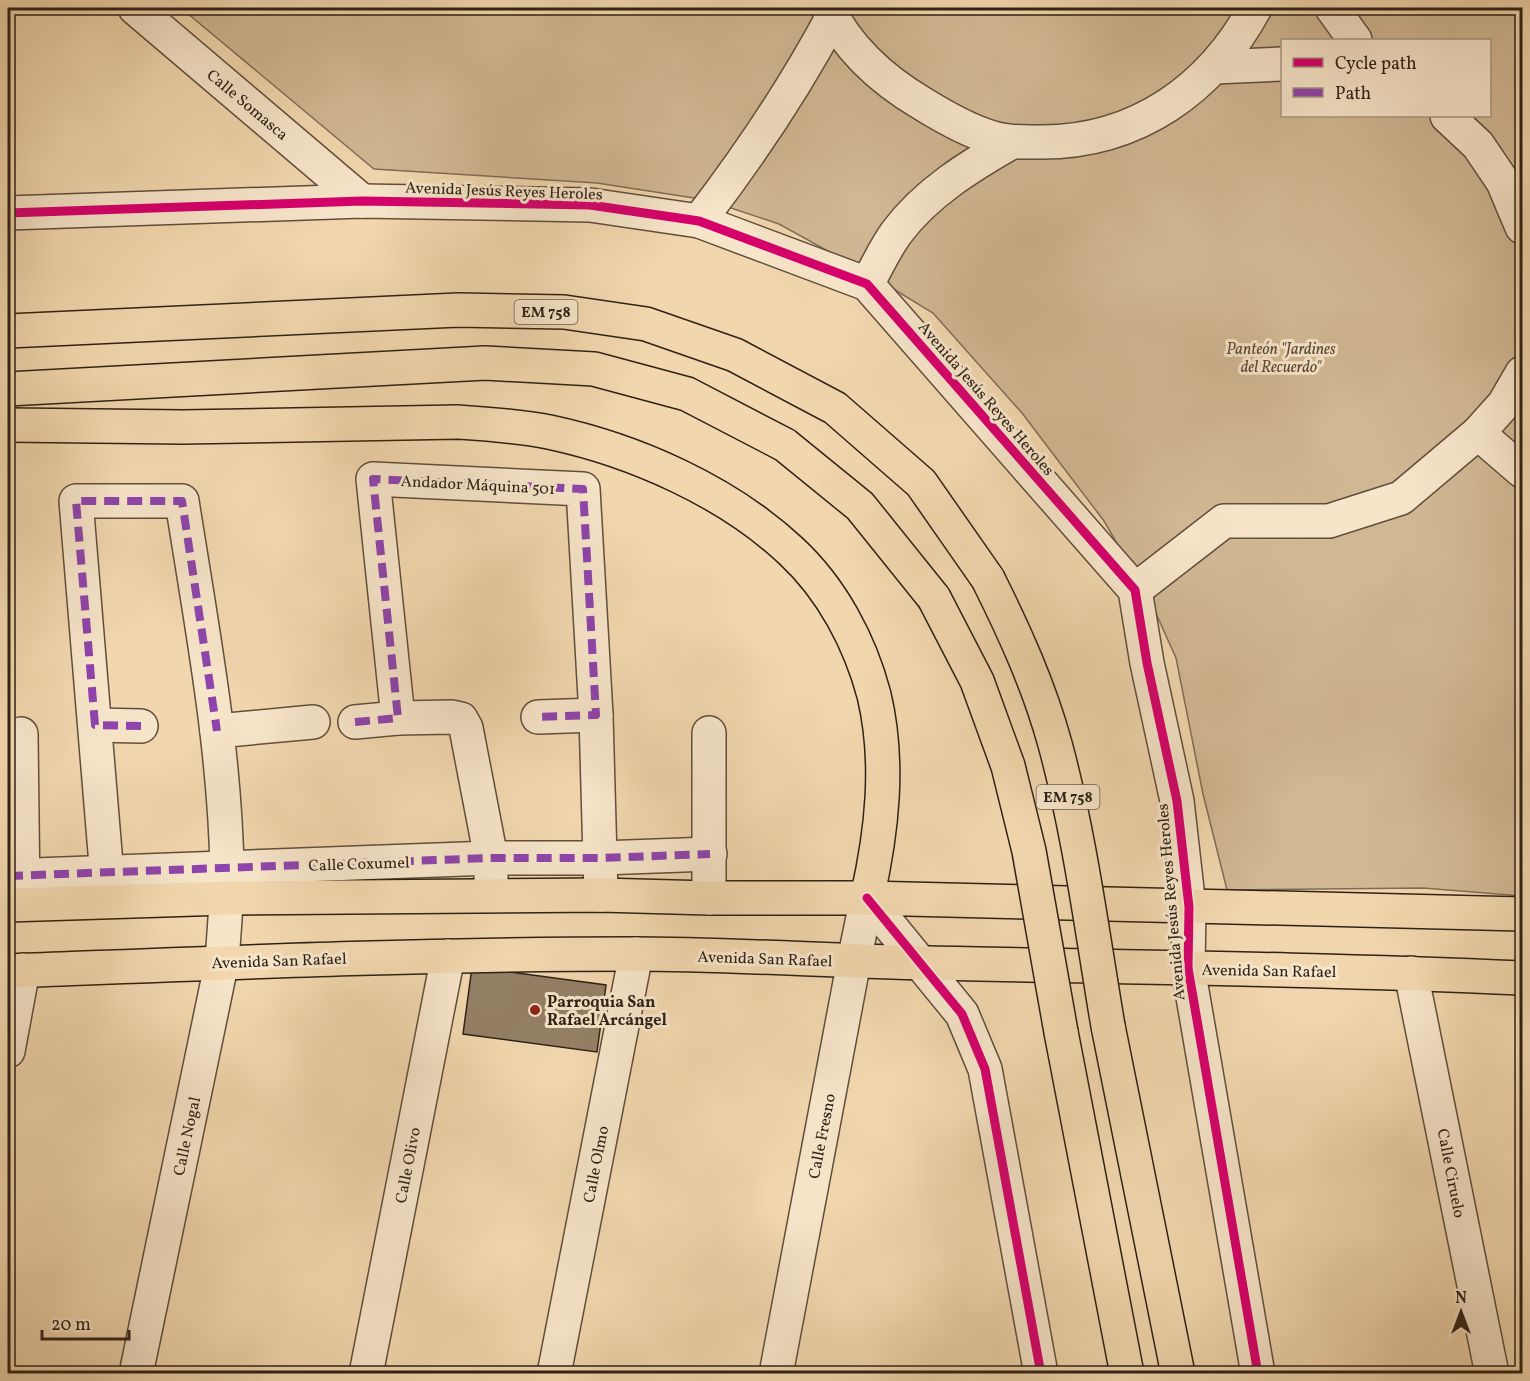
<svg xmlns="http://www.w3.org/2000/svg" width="1530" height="1381" font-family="Vollkorn,serif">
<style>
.green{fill:#d1b894;stroke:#806c56;stroke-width:1.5;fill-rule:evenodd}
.building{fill:#948066;stroke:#2f2117;stroke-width:1.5}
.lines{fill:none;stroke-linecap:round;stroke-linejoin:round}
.minor-casing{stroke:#604e3d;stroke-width:36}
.major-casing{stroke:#2f2117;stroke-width:36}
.highway-casing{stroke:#2f2117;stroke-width:36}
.minor{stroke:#f7e5ca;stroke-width:33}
.major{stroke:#f2d7ae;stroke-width:33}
.highway{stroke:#f2d7ae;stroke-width:33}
.highway-bridge-casing{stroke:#2f2117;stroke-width:36;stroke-linecap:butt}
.highway-bridge{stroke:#f2d7ae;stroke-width:33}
.quiet{stroke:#8e44ad;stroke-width:8;stroke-dasharray:15 8;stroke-linecap:butt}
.cycleway-casing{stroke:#f7e5ca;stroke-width:13}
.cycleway{stroke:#d6006c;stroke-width:9}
.poi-dot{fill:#8f2418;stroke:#f7e5ca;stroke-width:2}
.labels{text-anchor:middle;stroke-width:6;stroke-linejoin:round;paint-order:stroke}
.shield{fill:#f7e5ca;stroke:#6b5c4d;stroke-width:1.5}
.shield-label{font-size:15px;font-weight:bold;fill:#2f2117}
.street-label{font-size:16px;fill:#2f2117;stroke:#f7e5ca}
.park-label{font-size:16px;font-style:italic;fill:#584736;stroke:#f7e5ca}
.poi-label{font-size:16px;font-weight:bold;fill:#2f2117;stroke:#f7e5ca;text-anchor:start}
</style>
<rect width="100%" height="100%" fill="#f2d7ae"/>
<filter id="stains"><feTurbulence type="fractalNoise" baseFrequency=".00333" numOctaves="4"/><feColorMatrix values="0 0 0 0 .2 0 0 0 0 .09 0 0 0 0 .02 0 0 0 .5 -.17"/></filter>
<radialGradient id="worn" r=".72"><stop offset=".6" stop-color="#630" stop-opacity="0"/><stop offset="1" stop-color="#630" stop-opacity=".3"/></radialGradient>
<path class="green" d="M181 8H1522V896L1423 888 1227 890 1203 794 1176 658 1150 600 1104 521 1022 413 933 313 864 271 779 224 707 200 597 183 374 169ZM1282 40H1490V116H1282Z"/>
<path class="building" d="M472 967 606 985 597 1052 463 1034Z"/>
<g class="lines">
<g class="minor-casing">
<g id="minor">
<path d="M135 8 362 201"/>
<path d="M828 8C848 49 884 81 923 104 944 117 968 131 993 138 1009 143 1026 142 1042 142 1137 142 1211 89 1255 8"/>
<path d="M1332 8 1355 40"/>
<path d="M1215 67 1282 64"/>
<path d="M1447 116 1478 145 1503 182 1522 227"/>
<path d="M8 213 362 201 590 205 699 221 867 284 1135 590 1147 663 1177 801 1189 907 1188 968 1258 1374"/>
<path d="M699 221C749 156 794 89 833 16"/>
<path d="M867 284C877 267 885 248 897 232 926 193 970 166 1012 142"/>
<path d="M1478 433 1522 471"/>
<path d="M1135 590 1224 521H1329L1401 498 1478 433 1504 404 1522 373"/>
<path d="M538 717 596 715"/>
<path d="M398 718 373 479 583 489 596 715 601 895"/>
<path d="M355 722 398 718 452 717 461 719 466 728 491 858V880"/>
<path d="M95 725 141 726"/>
<path d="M217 731 313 722"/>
<path d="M709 733V898"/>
<path d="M21 734 23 898"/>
<path d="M8 876 491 858H601L710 854"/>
<path d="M867 898 962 1014 985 1069 1041 1374"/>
<path d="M109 901 76 501H182C201 623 225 747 227 871 227 901 224 931 222 961L136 1374"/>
<path d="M1411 973 1492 1374"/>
<path d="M8 1051 23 970"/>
<path d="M366 1374 448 956"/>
<path d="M554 1374 636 954"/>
<path d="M776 1374 854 961 867 898"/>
</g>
</g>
<g class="major-casing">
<g id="major">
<path d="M8 905 226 898 601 895 709 898H867L1522 914"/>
<path d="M8 971C216 963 423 954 632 954 731 954 830 961 929 963 1127 967 1325 969 1522 978"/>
</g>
</g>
<g class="highway-casing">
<g id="highway">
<path d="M8 331 458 310 564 312 646 324 735 355 835 408 921 483 988 579"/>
<path d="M8 389 485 363 594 369 687 394 785 445 860 506 934 598"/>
<path d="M8 425 183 427 458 422C488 424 519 426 549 432 634 450 727 491 791 551 832 589 860 642 874 695 890 762 882 832 867 898"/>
<path d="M1108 1026 1178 1374"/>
<path d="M1061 1032 1127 1374"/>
</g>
</g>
<use href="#minor" class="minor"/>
<use href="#major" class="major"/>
<use href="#highway" class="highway"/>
<g class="highway-bridge-casing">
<g id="highway-bridge">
<path d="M988 579C1015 633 1039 686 1055 744 1080 836 1092 932 1108 1026"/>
<path d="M934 598 977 681 1008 766 1029 851 1061 1032"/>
</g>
</g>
<use href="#highway-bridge" class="highway-bridge"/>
<g class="quiet">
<path d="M355 722 398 718 373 479 583 489 596 715 538 717"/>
<path d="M141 726 95 725 76 501H182L217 731"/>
<path d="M8 876 491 858H601L710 854"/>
</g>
<g class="cycleway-casing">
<g id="cycleway">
<path d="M8 213 362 201 590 205 699 221 867 284 1135 590 1147 663 1177 801 1189 907 1188 968 1258 1374"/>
<path d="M867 898 962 1014 985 1069 1041 1374"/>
</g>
</g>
<use href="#cycleway" class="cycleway"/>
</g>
<circle class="poi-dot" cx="535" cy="1010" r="6"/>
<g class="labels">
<g class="shield">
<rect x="514.5" y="300" width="63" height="24" rx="4.5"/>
<rect x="1036.5" y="785" width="63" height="24" rx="4.5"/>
</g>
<g class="shield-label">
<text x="546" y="317">EM 758</text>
<text x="1068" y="802">EM 758</text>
</g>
<g class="street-label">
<text transform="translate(248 104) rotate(40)" y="6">Calle Somasca</text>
<text transform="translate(504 190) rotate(2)" y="6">Avenida Jesús Reyes Heroles</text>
<text transform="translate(987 398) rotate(49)" y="6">Avenida Jesús Reyes Heroles</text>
<text transform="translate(478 484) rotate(3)" y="6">Andador Máquina 501</text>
<text transform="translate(359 863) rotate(-2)" y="6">Calle Coxumel</text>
<text transform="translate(1170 902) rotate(-95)" y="6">Avenida Jesús Reyes Heroles</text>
<text transform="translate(765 958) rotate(2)" y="6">Avenida San Rafael</text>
<text transform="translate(279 960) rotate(-2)" y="6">Avenida San Rafael</text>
<text transform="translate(1269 970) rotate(1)" y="6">Avenida San Rafael</text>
<text transform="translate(186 1136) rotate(-78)" y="6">Calle Nogal</text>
<text transform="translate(821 1136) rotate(-79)" y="6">Calle Fresno</text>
<text transform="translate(595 1164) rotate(-79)" y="6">Calle Olmo</text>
<text transform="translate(407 1165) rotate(-79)" y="6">Calle Olivo</text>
<text transform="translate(1452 1173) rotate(79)" y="6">Calle Ciruelo</text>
</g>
<g class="park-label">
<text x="1281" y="354">Panteón "Jardines<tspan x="1281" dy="18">del Recuerdo"</tspan></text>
</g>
<g class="poi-label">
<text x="547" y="1007">Parroquia San<tspan x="547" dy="18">Rafael Arcángel</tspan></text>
</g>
</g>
<rect width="1530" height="1381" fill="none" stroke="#f2d7ae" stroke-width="30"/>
<rect x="9" y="9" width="1512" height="1363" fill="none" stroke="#2f2117" stroke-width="3"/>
<rect x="15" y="15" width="1500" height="1351" fill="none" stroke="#2f2117" stroke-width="1.5"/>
<rect x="1281" y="39" width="210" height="78" fill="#f7e5ca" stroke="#a79782" stroke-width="1.5"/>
<rect x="1293" y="58" width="30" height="9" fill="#d6006c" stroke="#a79782" stroke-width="1.5"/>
<text x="1335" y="69" font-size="18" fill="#2f2117">Cycle path</text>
<rect x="1293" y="88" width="30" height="9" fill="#8e44ad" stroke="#a79782" stroke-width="1.5"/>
<text x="1335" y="99" font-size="18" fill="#2f2117">Path</text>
<g transform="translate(1461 1312)" stroke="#f7e5ca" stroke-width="4.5" paint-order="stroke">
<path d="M0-4.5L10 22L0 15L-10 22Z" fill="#2f2117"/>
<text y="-9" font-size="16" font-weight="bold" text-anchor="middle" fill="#2f2117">N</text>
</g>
<path d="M42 1330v9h87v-9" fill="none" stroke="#2f2117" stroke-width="3"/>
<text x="51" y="1330" font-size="18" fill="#2f2117" stroke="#f7e5ca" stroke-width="4.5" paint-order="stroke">20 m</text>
<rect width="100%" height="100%" filter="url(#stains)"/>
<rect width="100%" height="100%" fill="url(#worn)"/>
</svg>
